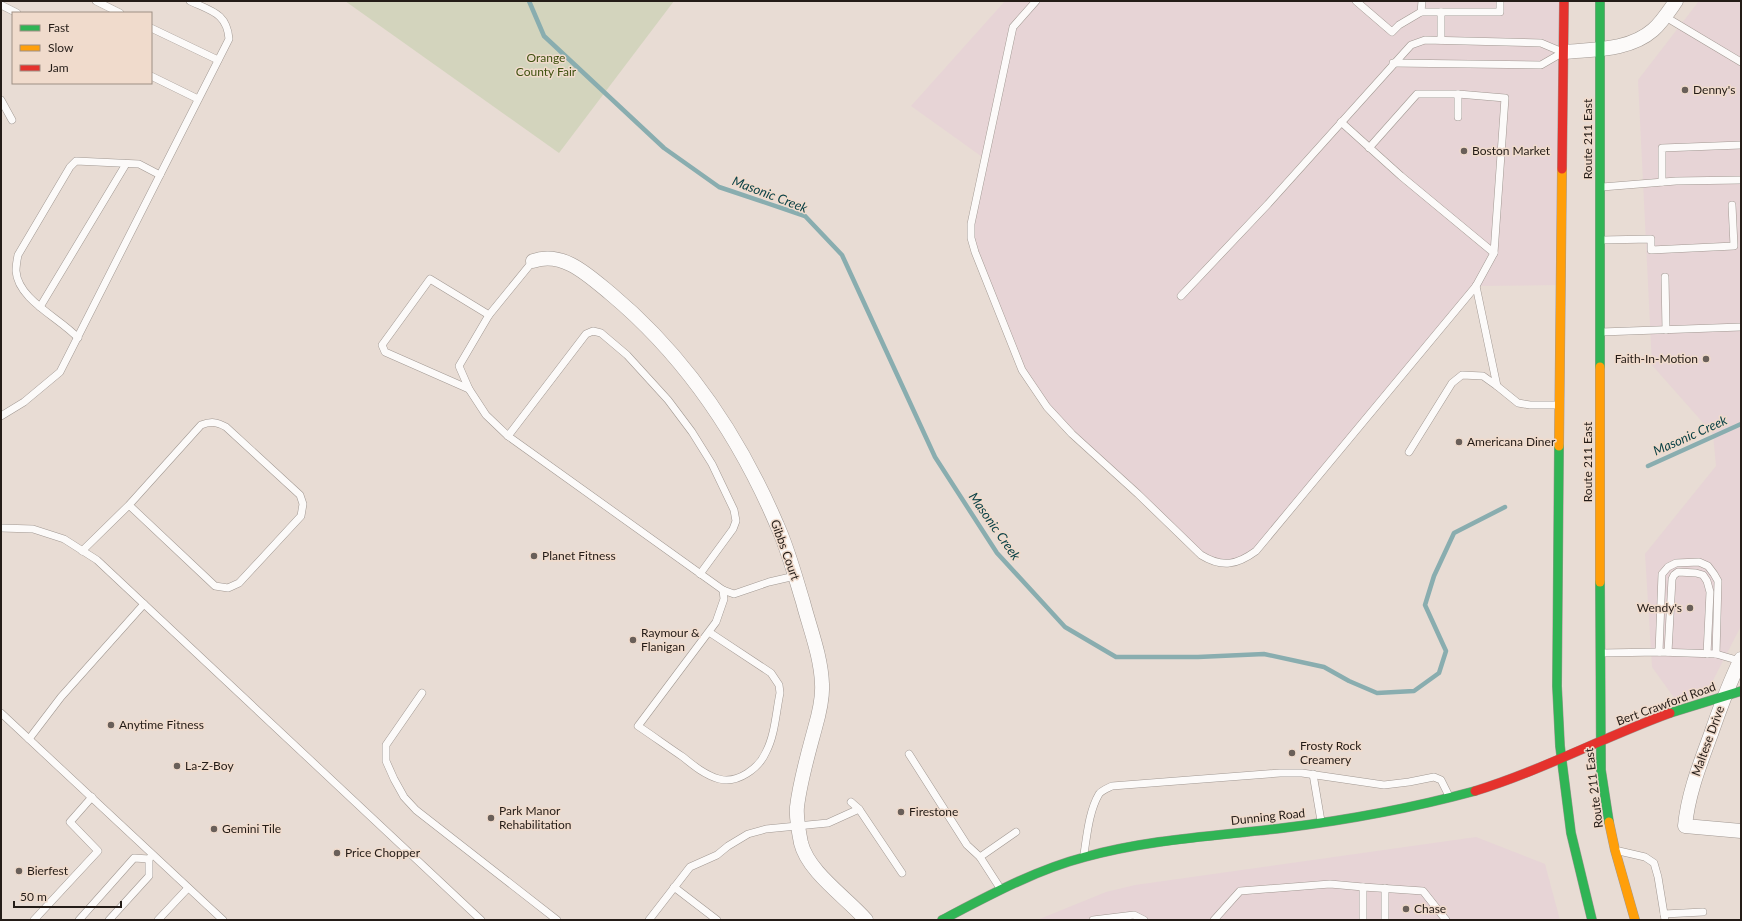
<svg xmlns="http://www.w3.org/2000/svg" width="1742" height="921" font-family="Lato,sans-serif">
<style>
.commercial{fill:#e7d4d6}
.green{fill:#d3d4bd}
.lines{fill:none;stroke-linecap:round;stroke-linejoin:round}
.stream{stroke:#89adaf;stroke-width:4.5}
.lane-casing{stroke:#a19892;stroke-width:8}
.street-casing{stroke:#a19892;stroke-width:15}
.fast-casing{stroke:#a19892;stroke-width:10}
.slow-casing{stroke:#a19892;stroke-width:10}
.jam-casing{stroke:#a19892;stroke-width:10}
.lane{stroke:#fcfaf9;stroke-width:7}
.street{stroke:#fcfaf9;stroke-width:14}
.fast{stroke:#30b455;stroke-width:9}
.slow{stroke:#ff9f0a;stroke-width:9}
.jam{stroke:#e5322d;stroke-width:9}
.poi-dot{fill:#695f59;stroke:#f0dbcc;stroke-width:1.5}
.labels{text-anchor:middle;stroke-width:3;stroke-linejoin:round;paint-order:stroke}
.park-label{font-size:12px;fill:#3f5110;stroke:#f0dbcc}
.poi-label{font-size:12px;fill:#241c17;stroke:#f0dbcc;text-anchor:start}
.street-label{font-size:12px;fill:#241c17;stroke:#f0dbcc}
.water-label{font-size:13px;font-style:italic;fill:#0b4247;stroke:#f0dbcc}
</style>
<rect width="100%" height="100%" fill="#e8dcd4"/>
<g class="commercial">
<path d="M1005 1H1565L1560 285 1475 286 1256 551 1237 562 1209 560 1072 434 1022 370 971 238 985 159 911 106Z"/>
<path d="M1699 1H1741V626L1707 692 1675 699 1652 667 1645 554 1716 466 1713 434 1652 365 1638 80Z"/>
<path d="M1476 837 1545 864 1560 920H1037L1106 892 1135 885Z"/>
</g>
<path class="green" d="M345 1H674L559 153Z"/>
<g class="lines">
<g class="stream">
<path d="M529 1 544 36 664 148 719 187 805 216 842 255 935 457 997 553 1065 627 1116 657H1198L1264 654 1324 667 1349 681 1377 693 1414 691 1439 673 1446 651 1425 605 1434 576 1454 533 1505 507"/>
<path d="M1648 466 1741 424"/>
</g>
<g class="lane-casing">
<g id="lane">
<path d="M96 1 120 13"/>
<path d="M1036 1 1013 27 971 224V238L975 252 1022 370 1047 407 1072 434 1138 494 1201 555C1222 568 1237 565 1256 551L1476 286 1494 253"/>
<path d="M1356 1 1392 32 1399 25 1421 12"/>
<path d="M1422 1 1421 12H1500V1"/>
<path d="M1 5 17 13"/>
<path d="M1664 16 1741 62"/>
<path d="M151 28 218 60"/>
<path d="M1441 40V12"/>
<path d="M1393 63 1541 65 1560 54"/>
<path d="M151 76 198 99"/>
<path d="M1 100 12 120"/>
<path d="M1458 117V94"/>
<path d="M1341 122 1401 176 1494 253 1505 98 1458 94H1417L1369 148"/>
<path d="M1662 182V148L1741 145"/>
<path d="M1602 187 1676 181 1741 180"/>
<path d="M1602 240 1651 239V250L1734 246 1732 205"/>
<path d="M533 261 489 315 430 279 382 345 385 352 469 389 486 415 508 436 723 590 734 594 769 582 795 576"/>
<path d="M1665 277 1666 330"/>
<path d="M1476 286 1497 386 1518 403 1530 405H1557"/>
<path d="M1181 296 1268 204 1411 45 1425 40 1541 43 1560 51"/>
<path d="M40 307 126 164"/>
<path d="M1601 332 1741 327"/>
<path d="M78 338C60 318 18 300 16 271 16 266 17 260 18 255L70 167 76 161 139 164 160 175"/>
<path d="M469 389 459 366 489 315"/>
<path d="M1 416 24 402 60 372 229 39C227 13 211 11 190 1"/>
<path d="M508 436 586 334 593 331 601 333 627 355 668 400 692 432 712 464 734 510 736 521 733 529 700 574"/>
<path d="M1409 452 1452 383 1462 375 1483 376 1497 386"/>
<path d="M1 528 33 529 64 539 97 560 481 920"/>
<path d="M82 551 129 505 215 586 228 588 239 583 301 516 303 504 300 495 226 427C217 422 211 421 201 425L129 505"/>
<path d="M709 632 771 673 779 685 780 693C776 712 775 735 766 752 759 768 738 784 719 779 705 775 694 766 683 757 668 747 653 736 638 726L716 622 724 599 723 590"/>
<path d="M1659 652 1662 574 1668 567 1676 563 1699 562 1708 566 1714 574 1718 581 1716 654"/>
<path d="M1668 652 1672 579 1674 575 1678 572 1696 573 1703 575 1707 581 1710 592 1707 654"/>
<path d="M1602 653 1659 652 1716 654 1740 661"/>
<path d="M422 693 386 745V761L394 779 404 797 416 810 557 920"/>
<path d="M1 713 223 920"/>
<path d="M29 739 61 697 144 604"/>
<path d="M909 754 967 845 980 857"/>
<path d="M1313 774 1321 821"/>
<path d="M851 802 859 809"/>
<path d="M1619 851 1645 857 1654 863 1658 877 1665 920"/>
<path d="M1084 854C1087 835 1089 811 1099 794 1102 790 1108 788 1112 786L1280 773H1302L1384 785 1409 782 1434 777 1441 780 1449 796"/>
<path d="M674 887 717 920"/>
<path d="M1363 887 1423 891 1446 920"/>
<path d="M1000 888 980 857 1016 832"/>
<path d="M1385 888V920"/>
<path d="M1664 914 1703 912"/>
<path d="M34 920 98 851 70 822 92 797"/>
<path d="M79 920 134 858 149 859"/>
<path d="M109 920 149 876V859L152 855"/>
<path d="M158 920 188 888"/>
<path d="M649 920 690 867 717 855 728 846 748 834 766 829 828 823 859 809 902 873"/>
<path d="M1093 920 1134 915 1144 920"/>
<path d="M1214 920 1240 891 1330 884 1363 887V920"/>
</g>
</g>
<g class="street-casing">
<g id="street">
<path d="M1564 52C1593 49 1629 51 1653 30 1662 22 1669 11 1676 1"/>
<path d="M533 261C563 250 589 276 611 294 685 356 739 436 777 525 788 549 795 576 803 602 810 629 821 656 822 684 823 699 819 714 815 728 808 754 800 781 797 807 796 817 799 833 801 843 808 872 847 898 866 920"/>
<path d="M1741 659C1729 683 1720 708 1711 734 1700 764 1688 794 1685 826L1741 831"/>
</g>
</g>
<g class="fast-casing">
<g id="fast">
<path d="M1600 1V367"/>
<path d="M1559 446 1557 686 1560 746 1571 833 1592 920"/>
<path d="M1600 582 1601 770 1609 822"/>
<path d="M1670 713 1741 691"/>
<path d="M942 920C988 896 1035 870 1085 857 1150 839 1217 836 1283 828 1348 820 1412 808 1475 791"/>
</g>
</g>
<g class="slow-casing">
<g id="slow">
<path d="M1600 367V582"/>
<path d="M1559 446 1562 169"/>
<path d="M1609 822 1615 850 1635 920"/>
</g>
</g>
<g class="jam-casing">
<g id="jam">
<path d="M1562 169 1564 1"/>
<path d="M1475 791C1543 770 1604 737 1670 713"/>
</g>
</g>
<use href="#lane" class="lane"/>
<use href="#street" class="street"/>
<use href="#fast" class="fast"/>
<use href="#slow" class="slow"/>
<use href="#jam" class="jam"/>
</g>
<g class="poi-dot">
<circle cx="1685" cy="90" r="4"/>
<circle cx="1464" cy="151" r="4"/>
<circle cx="1706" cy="359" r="4"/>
<circle cx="1459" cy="442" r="4"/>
<circle cx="534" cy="556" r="4"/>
<circle cx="1690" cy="608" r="4"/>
<circle cx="633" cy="640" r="4"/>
<circle cx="111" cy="725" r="4"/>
<circle cx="1292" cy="753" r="4"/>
<circle cx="177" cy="766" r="4"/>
<circle cx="901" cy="812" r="4"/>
<circle cx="491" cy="818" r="4"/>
<circle cx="214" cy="829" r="4"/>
<circle cx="337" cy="853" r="4"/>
<circle cx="19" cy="871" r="4"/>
<circle cx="1406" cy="909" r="4"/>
</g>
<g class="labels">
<g class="park-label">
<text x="546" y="62">Orange<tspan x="546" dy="14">County Fair</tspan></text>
</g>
<g class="poi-label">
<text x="1693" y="94">Denny's</text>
<text x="1472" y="155">Boston Market</text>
<text x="1698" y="363" text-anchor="end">Faith-In-Motion</text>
<text x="1467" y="446">Americana Diner</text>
<text x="542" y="560">Planet Fitness</text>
<text x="1682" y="612" text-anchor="end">Wendy's</text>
<text x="641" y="637">Raymour &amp;<tspan x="641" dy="14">Flanigan</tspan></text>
<text x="119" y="729">Anytime Fitness</text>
<text x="1300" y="750">Frosty Rock<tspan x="1300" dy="14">Creamery</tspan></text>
<text x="185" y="770">La-Z-Boy</text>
<text x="499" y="815">Park Manor<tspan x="499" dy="14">Rehabilitation</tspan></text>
<text x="909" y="816">Firestone</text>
<text x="222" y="833">Gemini Tile</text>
<text x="345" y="857">Price Chopper</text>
<text x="27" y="875">Bierfest</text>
<text x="1414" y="913">Chase</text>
</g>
<g class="street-label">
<text transform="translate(1588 139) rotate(-90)" y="4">Route 211 East</text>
<text transform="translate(1588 462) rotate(-90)" y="4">Route 211 East</text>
<text transform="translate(785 550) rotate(70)" y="4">Gibbs Court</text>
<text transform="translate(1666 704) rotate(-20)" y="4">Bert Crawford Road</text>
<text transform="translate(1708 741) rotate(-70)" y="4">Maltese Drive</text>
<text transform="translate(1594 788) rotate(-97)" y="4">Route 211 East</text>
<text transform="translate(1268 817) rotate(-6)" y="4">Dunning Road</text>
</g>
<g class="water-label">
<text transform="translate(770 194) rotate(21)" y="5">Masonic Creek</text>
<text transform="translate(1690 435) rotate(-24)" y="5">Masonic Creek</text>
<text transform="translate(995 526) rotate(55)" y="5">Masonic Creek</text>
</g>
</g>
<rect width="1742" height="921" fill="none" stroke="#241c17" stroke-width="4"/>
<rect x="12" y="12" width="140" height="72" fill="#f0dbcc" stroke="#9e8f84"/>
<rect x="20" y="25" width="20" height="6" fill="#30b455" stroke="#9e8f84"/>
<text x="48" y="32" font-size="12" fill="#241c17">Fast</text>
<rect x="20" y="45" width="20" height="6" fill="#ff9f0a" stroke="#9e8f84"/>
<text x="48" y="52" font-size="12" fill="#241c17">Slow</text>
<rect x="20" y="65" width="20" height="6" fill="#e5322d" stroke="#9e8f84"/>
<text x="48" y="72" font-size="12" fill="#241c17">Jam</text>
<path d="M14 901v6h107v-6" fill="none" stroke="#241c17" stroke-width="2"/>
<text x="20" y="901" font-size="12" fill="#241c17" stroke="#f0dbcc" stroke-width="3" paint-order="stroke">50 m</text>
</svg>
